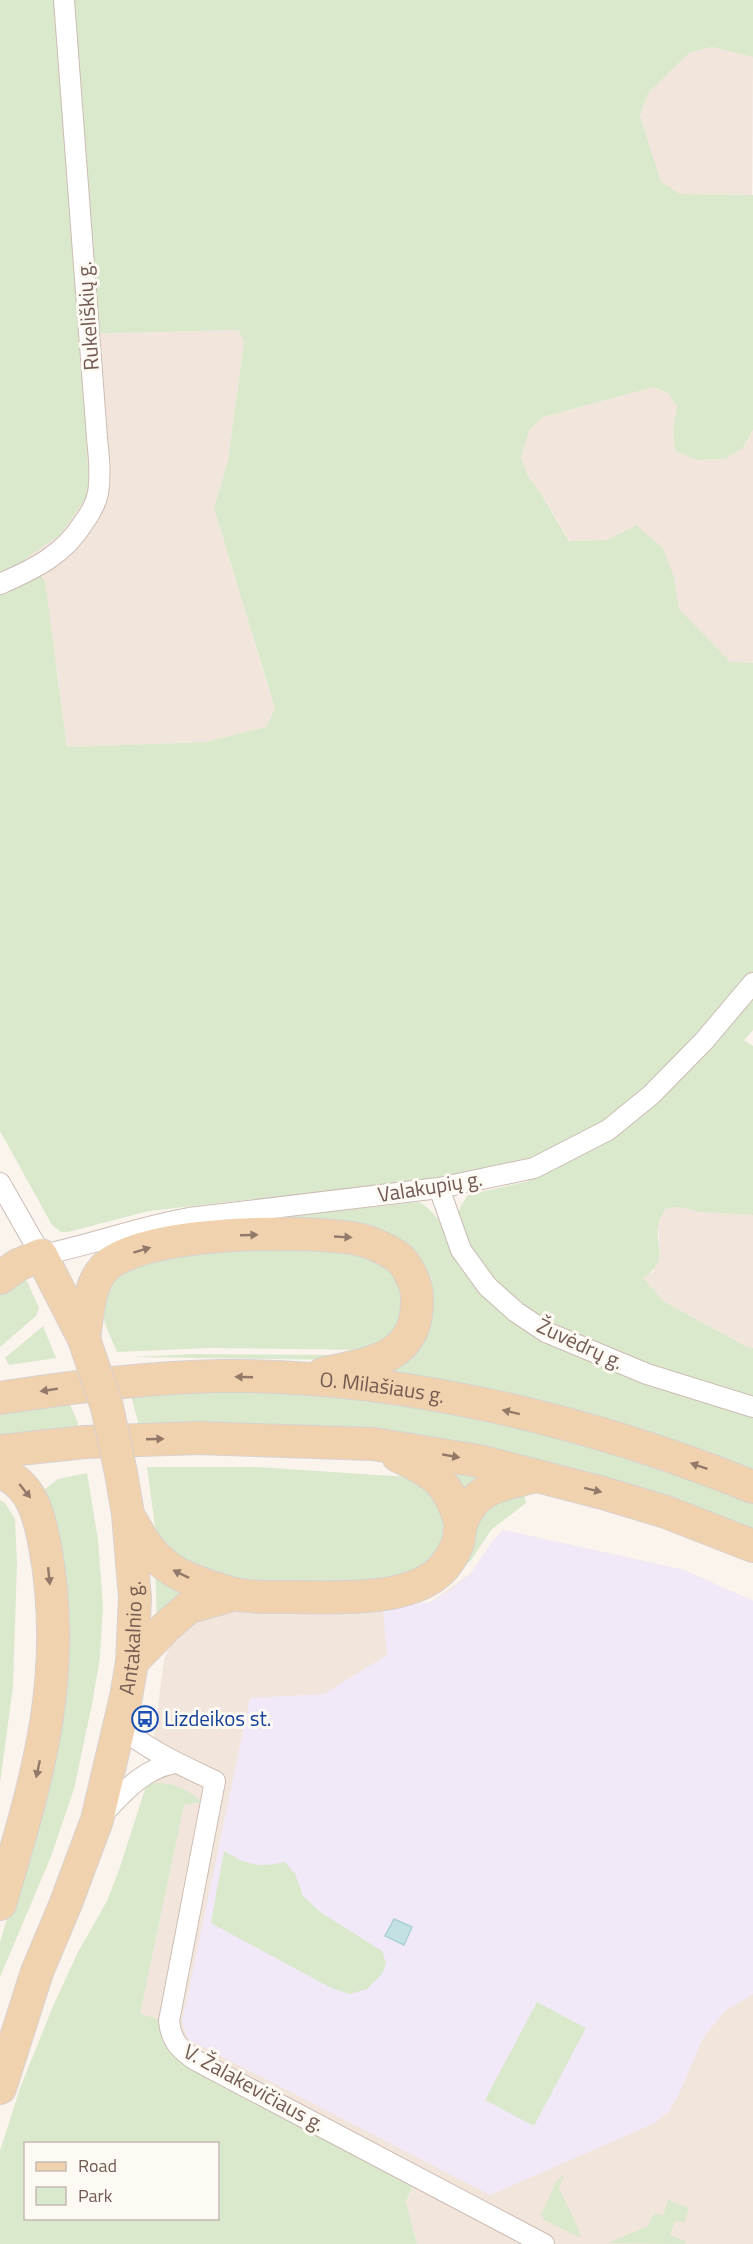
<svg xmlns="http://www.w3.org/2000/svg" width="753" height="2244" font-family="'Titillium Web',sans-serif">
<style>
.residential{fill:#f2e6dc}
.education{fill:#f1e9f8}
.green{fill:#dae8cc;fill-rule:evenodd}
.water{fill:#c3e1e3;stroke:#abd1d3;stroke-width:1.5}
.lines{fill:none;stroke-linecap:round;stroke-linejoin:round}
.minor-casing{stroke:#ccbcb4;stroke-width:22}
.primary-casing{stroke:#d8d1cf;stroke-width:34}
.minor{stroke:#fff;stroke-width:20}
.primary{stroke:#f1d2ae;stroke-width:32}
.primary-bridge-casing{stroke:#d8d1cf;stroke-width:34;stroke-linecap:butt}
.primary-bridge{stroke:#f1d2ae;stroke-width:32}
.oneway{fill:#937969}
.labels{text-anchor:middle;stroke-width:6;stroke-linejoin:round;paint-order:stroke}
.street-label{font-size:21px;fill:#745b52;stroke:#fdf9f3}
.transit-label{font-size:21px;fill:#164399;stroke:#fdf9f3;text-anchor:start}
</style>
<rect width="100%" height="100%" fill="#fbf4ed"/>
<g class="residential">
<path d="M712 47 753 57 752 195 680 194 669 189 661 182 640 116 648 93 689 53Z"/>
<path d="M238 330 244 341 228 460 214 508 275 710 266 727 206 742 67 747 57 669 25 558 60 535 81 334Z"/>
<path d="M654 387 668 393 677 407 673 429 675 451 696 460 725 459 742 449 753 430V663H730L691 622 679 609 674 577 608 540 570 541 541 494 528 476 521 458 529 430 543 417Z"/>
<path d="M679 1207 700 1212 753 1215V1348L747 1347 665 1302 643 1278 654 1271 660 1254 658 1224 665 1209Z"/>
<path d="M503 1530 684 1570 753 1601V2244H417L406 2201 415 2183 177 2058 163 2043 159 2023 140 2014 184 1805 201 1802 156 1783 148 1784 164 1660 169 1646 194 1622 231 1610H383L431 1602 471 1573 492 1542Z"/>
</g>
<path class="education" d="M503 1530 684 1570 753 1601V1994L725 2011 703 2038 679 2094 669 2111 655 2123 490 2195 188 2039 182 2022 250 1698 324 1694 387 1655 383 1610 431 1602 449 1591 471 1573 492 1542Z"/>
<g class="green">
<path d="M0 0H753V57L712 47 689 53 648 93 640 116 661 182 680 194 753 195V430L742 449 725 459 696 460 675 451 673 429 677 407 668 393 654 387 543 417 529 430 521 458 528 476 541 494 569 541 608 540 636 525 663 548 674 577 679 609 730 662 753 663V1030L744 1040 753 1046V1215L700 1212 679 1207 665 1209C663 1213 660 1218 659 1222 653 1245 672 1260 643 1278L665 1302 747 1347 753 1348V1474L383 1377 395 1368 411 1255 245 1221 419 1202C449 1219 450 1254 470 1279 485 1300 505 1313 527 1327L512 1303 464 1248 458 1220 460 1207 468 1195 529 1181 528 1158 455 1176 149 1211 68 1232H61L52 1225 0 1131ZM238 330 244 341 228 460 214 508 275 709 266 727 206 742 67 747 45 581 26 558 60 535 89 493 81 334Z"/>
<path d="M321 1245 371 1254 397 1276 405 1304 392 1341 364 1350 208 1348 117 1352C111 1337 97 1313 104 1296 107 1288 114 1279 118 1271L172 1255Z"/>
<path d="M19 1271 27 1281 39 1308 36 1316 0 1347V1287Z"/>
<path d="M43 1326 56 1358 9 1365 5 1358Z"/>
<path d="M195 1354 352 1355 356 1360 131 1357Z"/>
<path d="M130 1392H247L323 1394 379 1400 556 1433 753 1499V1532L375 1431C296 1424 218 1423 139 1426Z"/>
<path d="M68 1400 78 1423 76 1431 0 1437V1410Z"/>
<path d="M147 1467H257L408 1477 427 1487 450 1521 436 1560 382 1584H298L219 1577 185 1567 161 1544 155 1527Z"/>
<path d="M446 1471 485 1479 468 1498Z"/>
<path d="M87 1473 98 1540 103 1606 100 1657 92 1704 74 1789 50 1859 0 1977V1942L40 1809 54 1533 44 1490 58 1479Z"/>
<path d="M513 1495 525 1497 526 1503 491 1530 472 1559 455 1576 476 1512Z"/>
<path d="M0 1500 5 1503 15 1519 17 1562 13 1686 0 1783Z"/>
<path d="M155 1566 182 1585V1603L157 1626Z"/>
<path d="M156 1783C173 1782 190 1791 202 1802L184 1805 140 2014 158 2019 163 2043 177 2058 415 2182 406 2201 417 2244H0V2151L20 2088 54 2004 78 1952 107 1901 120 1867 145 1789 148 1784ZM26 2144H218V2218H26Z"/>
<path d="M224 1851C247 1865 258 1868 285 1862L295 1874 303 1896 320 1912 382 1951 386 1963 382 1974 367 1989 350 1994 331 1988 211 1923Z"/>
<path d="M537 2002 586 2028 534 2126 485 2100Z"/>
<path d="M564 2175 559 2188 576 2223 581 2238 545 2220 541 2215 557 2180Z"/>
<path d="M668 2200 689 2208 684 2223 676 2220 670 2235 686 2241 685 2244 608 2243 648 2226 654 2213 663 2216Z"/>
</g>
<path class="water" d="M394 1919 412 1927 404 1945 385 1936Z"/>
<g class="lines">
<g class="minor-casing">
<g id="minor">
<path d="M0 584C34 569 64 555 84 522 90 514 96 503 98 493 101 475 99 456 97 438L64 0"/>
<path d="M0 1183 41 1255C91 1245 138 1227 189 1218L439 1188 534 1168 608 1130 651 1095 704 1041 753 983"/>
<path d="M439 1188 461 1250 487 1286 516 1312 546 1332 647 1374 753 1407"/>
<path d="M119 1726C148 1750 181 1765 215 1781L169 2021C171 2041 180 2050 197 2061L544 2244"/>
<path d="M101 1816C123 1793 142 1769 175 1763"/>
</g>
</g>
<g class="primary-casing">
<g id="primary">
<path d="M0 1278 18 1265 41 1255 84 1339"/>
<path d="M84 1339C88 1313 88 1276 113 1261 163 1231 294 1230 352 1238 367 1240 385 1248 398 1257 407 1264 417 1285 417 1297 419 1360 371 1362 323 1374"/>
<path id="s1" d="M0 1398C73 1387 147 1377 222 1376 398 1374 590 1421 753 1487"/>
<path d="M0 1451 85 1442 197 1438 373 1444 479 1461 603 1493 666 1512 753 1546"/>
<path d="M398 1456C436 1474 449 1482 461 1525"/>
<path d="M0 1472C32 1484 39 1515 45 1546 69 1677 37 1779 0 1904"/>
<path d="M131 1520C145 1545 153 1559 179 1574 194 1582 217 1589 234 1594 251 1598 271 1597 289 1597 332 1597 405 1603 439 1572 447 1565 455 1552 458 1542 460 1536 459 1530 461 1524 474 1488 499 1485 532 1477"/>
<path d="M132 1662 167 1626 189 1607 236 1594"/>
<path id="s2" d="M0 2088 37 1972 66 1903 97 1820 126 1697 132 1662 135 1598 128 1514 121 1473"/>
</g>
</g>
<use href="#minor" class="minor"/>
<use href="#primary" class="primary"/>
<g class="primary-bridge-casing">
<path id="primary-bridge" d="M84 1339 107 1407 121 1473"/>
</g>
<use href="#primary-bridge" class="primary-bridge"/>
</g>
<defs><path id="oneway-solid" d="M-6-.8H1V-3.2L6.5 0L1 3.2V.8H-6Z" transform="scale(1.5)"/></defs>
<g class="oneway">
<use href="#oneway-solid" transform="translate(249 1235) rotate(-2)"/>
<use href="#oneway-solid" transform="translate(343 1237) rotate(3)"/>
<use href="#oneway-solid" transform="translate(142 1250) rotate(-17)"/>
<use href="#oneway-solid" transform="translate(244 1377) rotate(-178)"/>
<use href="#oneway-solid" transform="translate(49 1390) rotate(171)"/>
<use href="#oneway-solid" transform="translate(511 1412) rotate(-166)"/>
<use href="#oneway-solid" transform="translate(155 1439) rotate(-2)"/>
<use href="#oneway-solid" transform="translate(451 1456) rotate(10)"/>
<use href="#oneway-solid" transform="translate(699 1466) rotate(-161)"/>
<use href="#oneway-solid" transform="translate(593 1490) rotate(14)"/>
<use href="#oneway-solid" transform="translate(25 1491) rotate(51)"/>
<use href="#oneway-solid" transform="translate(181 1574) rotate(-154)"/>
<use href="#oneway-solid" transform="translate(49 1576) rotate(84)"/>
<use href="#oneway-solid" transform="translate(38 1769) rotate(102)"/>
</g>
<defs>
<g id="bus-ring" transform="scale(1.35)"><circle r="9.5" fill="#fdf9f3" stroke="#1a4fb4" stroke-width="1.5"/><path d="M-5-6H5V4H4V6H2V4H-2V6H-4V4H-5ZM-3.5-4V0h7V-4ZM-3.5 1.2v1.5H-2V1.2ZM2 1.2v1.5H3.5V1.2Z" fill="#1a4fb4"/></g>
</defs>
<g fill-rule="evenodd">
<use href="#bus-ring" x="145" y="1719"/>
</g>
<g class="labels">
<g class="street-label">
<text transform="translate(88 316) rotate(-94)" y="7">Rukeliškių g.</text>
<text transform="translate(430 1187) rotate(-9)" y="7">Valakupių g.</text>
<text transform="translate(580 1344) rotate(25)" y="7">Žuvėdrų g.</text>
<text dy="7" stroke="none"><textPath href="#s1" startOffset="384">O. Milašiaus g.</textPath></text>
<text dy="7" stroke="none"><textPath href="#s2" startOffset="471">Antakalnio g.</textPath></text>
<text transform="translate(254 2088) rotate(29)" y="7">V. Žalakevičiaus g.</text>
</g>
<g class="transit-label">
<text x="164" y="1726">Lizdeikos st.</text>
</g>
</g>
<rect x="24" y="2142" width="195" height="78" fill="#fdf9f3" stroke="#c6bab3" stroke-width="1.5"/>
<rect x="36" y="2162" width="30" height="9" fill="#f1d2ae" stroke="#c6bab3" stroke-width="1.5"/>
<text x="78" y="2172" font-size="18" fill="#745b52">Road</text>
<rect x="36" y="2187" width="30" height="18" fill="#dae8cc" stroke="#c6bab3" stroke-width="1.5"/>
<text x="78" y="2202" font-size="18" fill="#745b52">Park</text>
</svg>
